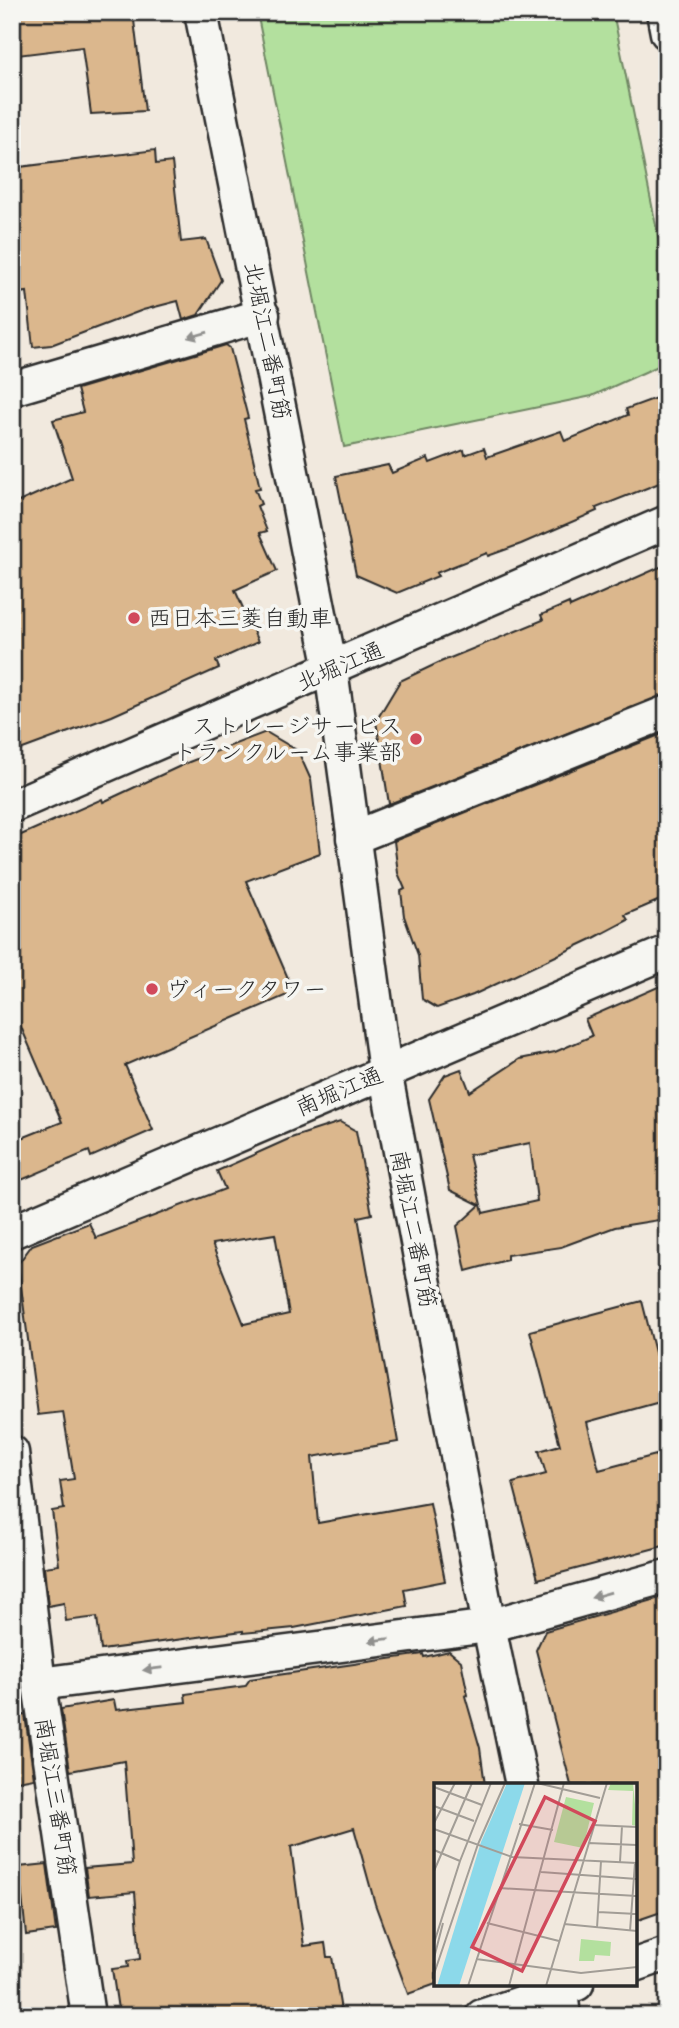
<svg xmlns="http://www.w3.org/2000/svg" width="679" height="2028" font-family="Mali,'Klee One',sans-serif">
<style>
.green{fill:#b3e09e;stroke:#6f8664;stroke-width:2}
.building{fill:#dbb78d;stroke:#2b2b2b;stroke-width:2;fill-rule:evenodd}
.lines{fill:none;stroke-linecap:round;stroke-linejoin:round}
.minor-casing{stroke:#2b2b2b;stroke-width:37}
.minor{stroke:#f6f6f2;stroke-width:32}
.oneway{fill:#90908e}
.poi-dot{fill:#d1495b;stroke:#f6f6f2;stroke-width:2.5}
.labels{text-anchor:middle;stroke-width:7;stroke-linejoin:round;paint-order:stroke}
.street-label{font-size:23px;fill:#2b2b2b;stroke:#f6f6f2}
.poi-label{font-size:23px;fill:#2b2b2b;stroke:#f6f6f2;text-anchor:start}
.inset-road{fill:none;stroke:#a29d96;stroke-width:2}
.view{fill:#d1495b;fill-opacity:0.15;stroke:#d1495b;stroke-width:3.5}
.inset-edge{fill:none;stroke:#2b2b2b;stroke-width:3.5}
</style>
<rect width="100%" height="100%" fill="#f1e9de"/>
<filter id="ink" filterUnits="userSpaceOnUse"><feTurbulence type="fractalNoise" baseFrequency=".0143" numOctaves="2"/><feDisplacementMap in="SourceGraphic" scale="14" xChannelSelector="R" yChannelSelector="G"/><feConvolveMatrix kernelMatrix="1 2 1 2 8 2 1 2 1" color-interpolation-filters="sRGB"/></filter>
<g filter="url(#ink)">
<path class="green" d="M257 12H613L667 280V362L592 396 344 447Z"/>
<g class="building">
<path d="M12 12H133L145 111 91 114 82 47 18 55Z"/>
<path d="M155 150 156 164 172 162 181 242 206 239 221 280 198 315 183 320 178 301 143 310 51 345 33 347 27 292 12 294V168Z"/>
<path d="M226 345 230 348 248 418 244 419 260 488 255 489 261 504 257 506 267 531 260 533 277 571 235 590 258 642 216 661 219 668 112 716 12 753V505L72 478 53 420 83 412 77 389Z"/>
<path d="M667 394V480L596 508 597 511 521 544 488 556 487 553 436 573 438 576 397 593 356 575 336 476 388 465 392 473 428 458 430 463 464 450 465 455 484 448 487 457 561 431 565 441 628 415 626 409Z"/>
<path d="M667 564V694L389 804 376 721 400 681 438 663 543 620 541 615 569 603 570 607Z"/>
<path d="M266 732 298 751 311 780 320 853 246 881 294 992 125 1065 153 1130 91 1157 89 1151 12 1184V1142L62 1122 12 1006V839L102 799 103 802 189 762Z"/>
<path d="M667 732V897L625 915 628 920 594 938 473 995 437 1008 422 999 418 955 404 916 401 891 405 889 398 873 394 841Z"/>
<path d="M667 983V1209L658 1210 659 1220 615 1227 561 1247 507 1255V1260L466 1271 457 1226 480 1205 450 1190 429 1099 445 1075 461 1069 470 1092 520 1059 555 1052 592 1036 585 1019ZM530 1143 537 1201 483 1213 469 1155Z"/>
<path d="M340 1122 356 1131 372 1214 358 1217 398 1442 312 1457 318 1523 430 1503 445 1581 404 1589 407 1606 294 1628 243 1633V1631L101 1650 97 1617 66 1621 64 1603 48 1606 44 1567 59 1565 52 1511 64 1509 60 1481 74 1479 63 1412 38 1415 18 1264 32 1245 89 1223 96 1238 225 1189 217 1171 291 1138ZM275 1234 289 1314 244 1324 212 1244Z"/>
<path d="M642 1301 667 1400 587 1422 599 1470 656 1455 667 1497V1545L538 1579 513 1483 546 1474 539 1451 560 1445 530 1331Z"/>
<path d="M667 1596V1910L635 1921V1785H571L536 1650 545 1631Z"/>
<path d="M449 1651 461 1661 468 1695 465 1696 480 1748 485 1785H436V1984L408 1994 375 1904 354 1828 291 1847 304 1946 325 1943 327 1957H332L342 2016H119L112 1969 128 1967 127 1961 140 1959 135 1892 89 1896 85 1868 132 1864 124 1761 70 1771 61 1709 114 1700 116 1710 186 1702 185 1694 245 1686 250 1679 423 1654 424 1657Z"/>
<path d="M25 1715 34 1778 12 1782V1718Z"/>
<path d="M47 1864 56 1931 26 1935 19 1867Z"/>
</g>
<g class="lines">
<g class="minor-casing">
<g id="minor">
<path d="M201 12 331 669 385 1071 489 1626 522 1785"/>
<path d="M663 12 667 33"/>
<path d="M12 389 263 315"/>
<path d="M12 806 667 522"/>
<path d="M353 838 667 712"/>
<path d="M12 1232 667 952"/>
<path d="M12 1452 39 1684 88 2016"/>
<path d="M39 1684 489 1626 667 1576"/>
<path d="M635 1965 667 1954"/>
<path d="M560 1984 564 2016"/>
<path d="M482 2016 577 1984"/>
</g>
</g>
<use href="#minor" class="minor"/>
</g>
<defs><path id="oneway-solid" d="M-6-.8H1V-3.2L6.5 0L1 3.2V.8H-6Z" transform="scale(1.75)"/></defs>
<g class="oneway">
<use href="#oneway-solid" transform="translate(198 335) rotate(164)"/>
<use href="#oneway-solid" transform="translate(601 1595) rotate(164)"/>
<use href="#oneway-solid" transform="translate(379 1640) rotate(173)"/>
<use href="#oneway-solid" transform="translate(153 1669) rotate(173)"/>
</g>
</g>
<g class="poi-dot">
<circle cx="134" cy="618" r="7"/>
<circle cx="416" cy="739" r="7"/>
<circle cx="152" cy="989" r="7"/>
</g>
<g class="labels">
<g class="street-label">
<text transform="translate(268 341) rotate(79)" y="8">北堀江二番町筋</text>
<text transform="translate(340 666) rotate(-23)" y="8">北堀江通</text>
<text transform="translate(339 1091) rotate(-23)" y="8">南堀江通</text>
<text transform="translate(414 1229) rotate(79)" y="8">南堀江二番町筋</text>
<text transform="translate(56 1797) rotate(81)" y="8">南堀江三番町筋</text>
</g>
<g class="poi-label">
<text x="148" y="626">西日本三菱自動車</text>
<text x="402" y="734" text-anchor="end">ストレージサービス<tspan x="402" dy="26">トランクルーム事業部</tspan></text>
<text x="166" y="997">ヴィークタワー</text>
</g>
</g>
<g transform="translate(434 1783)">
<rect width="203" height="203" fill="#f1e9de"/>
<path d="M177 0H199L203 43 198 42 199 8 174 7ZM132 14 160 20 149 65 120 59ZM147 156 177 159 176 173 161 172 160 178H145Z" fill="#b3e09e"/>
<path d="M73 0H91L25 203H3L47 59Z" fill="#8cd9ea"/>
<path class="inset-road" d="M103 0 166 15M0 4 48 22M0 23 40 38M0 40 21 0M85 41 119 47M159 42 203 44M0 46 78 74 203 80M154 60 203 62M0 67 26 78M186 79 188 43M0 88 38 0M107 89 203 96M65 105 203 113M164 129 203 131M53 140 125 158M130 141 203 148M163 145 167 78M196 148 201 80M0 160 26 78 57 0M0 175 9 140M42 176 147 190 203 184M0 191 44 61 71 0M34 203 101 0M75 203 130 0M112 203 173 0"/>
<path class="view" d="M111 14 161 38 88 188 38 164Z"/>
<rect width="203" height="203" class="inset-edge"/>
</g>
<rect width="679" height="2028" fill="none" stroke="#f6f6f2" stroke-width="42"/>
<rect x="21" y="21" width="637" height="1986" fill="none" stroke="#2b2b2b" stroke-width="2.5" filter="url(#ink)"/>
</svg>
